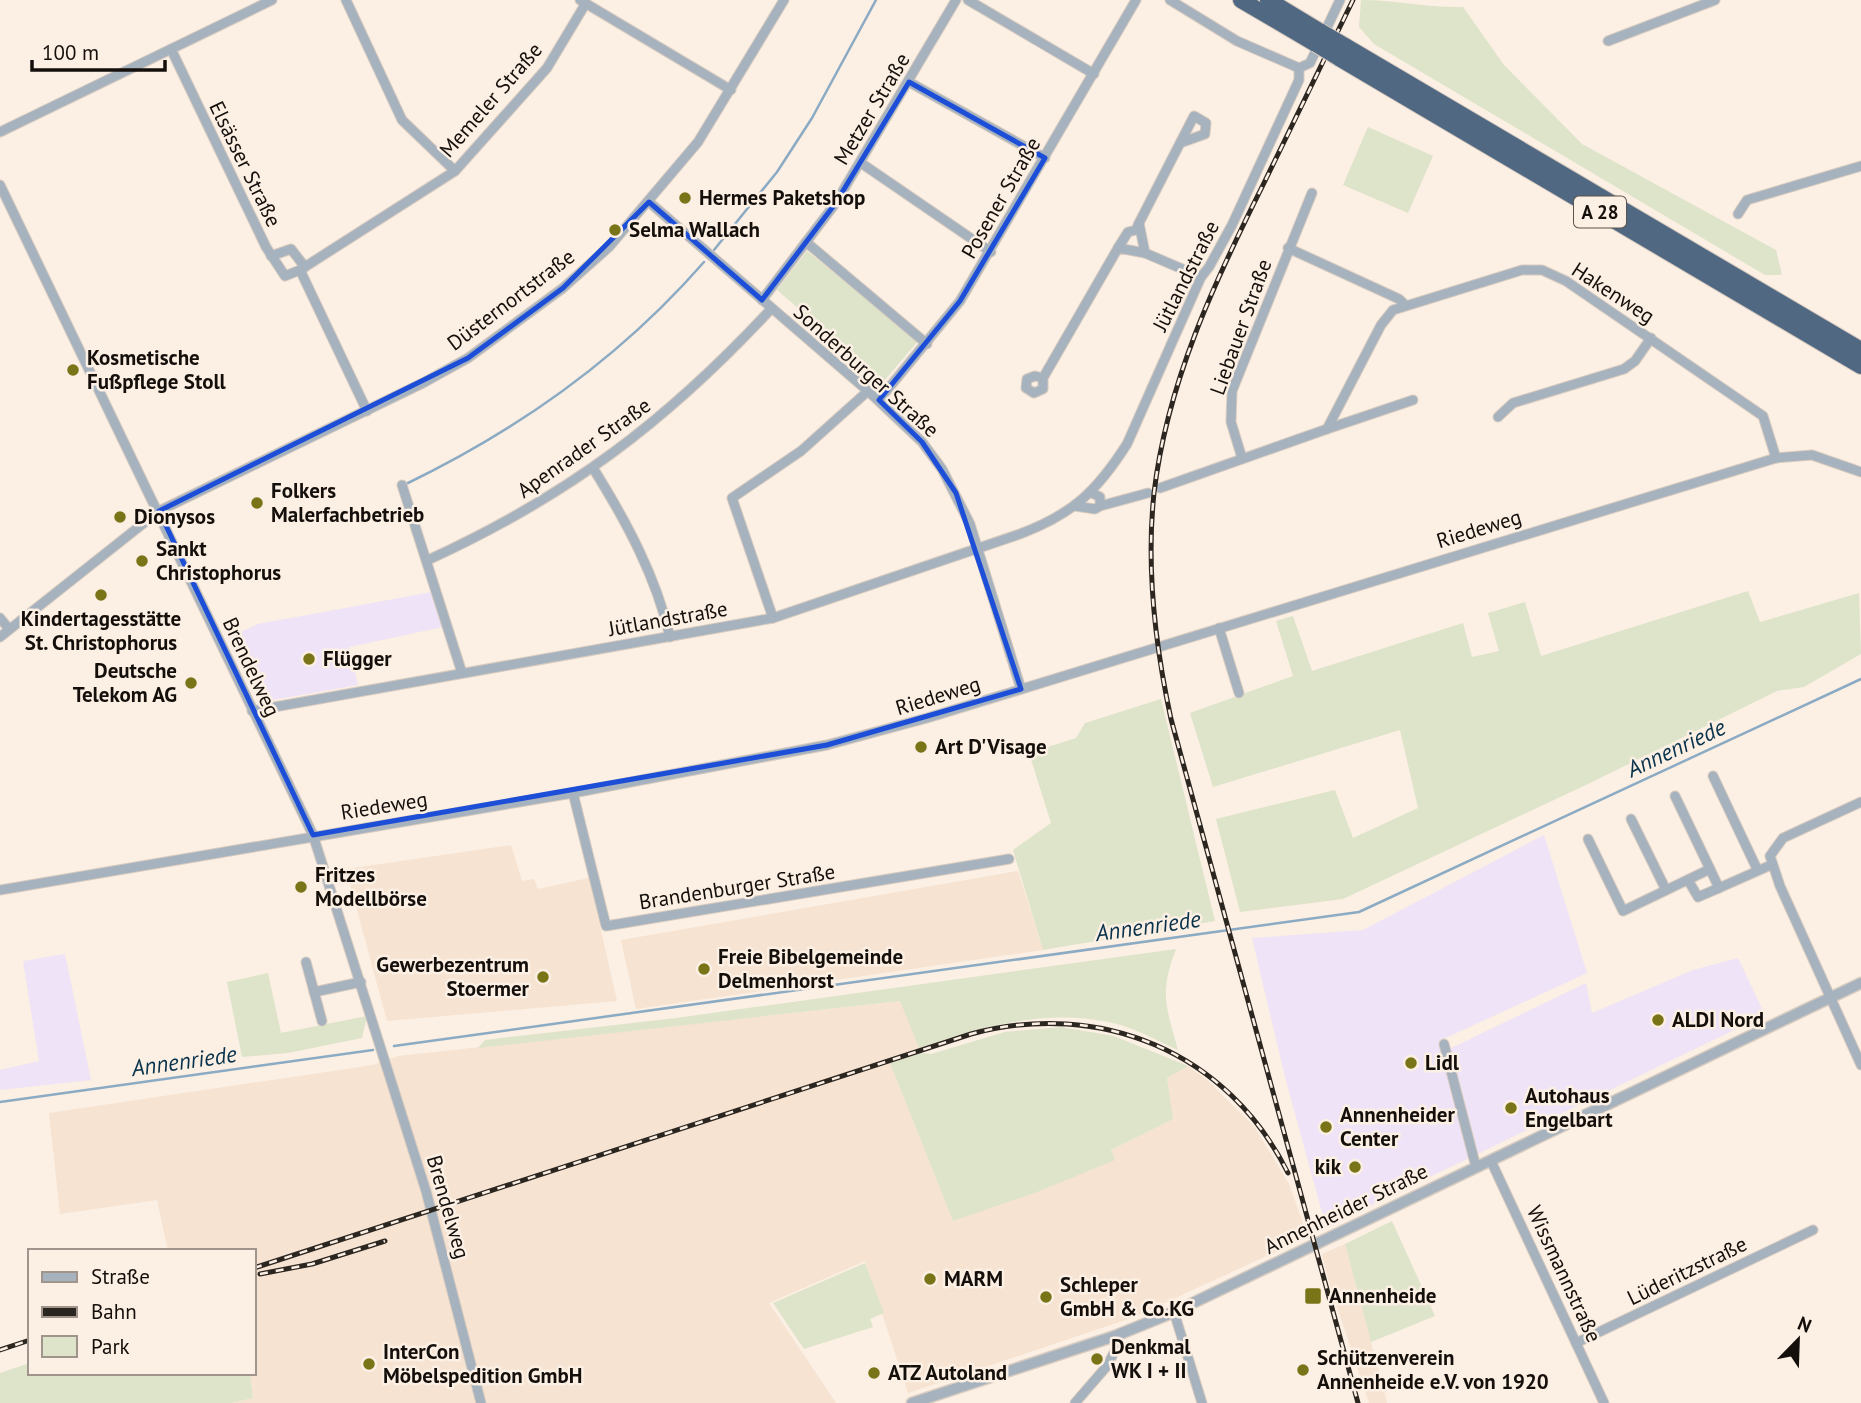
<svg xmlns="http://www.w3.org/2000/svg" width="1861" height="1403" font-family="'PT Sans',sans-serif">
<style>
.commercial{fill:#efe3f7}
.built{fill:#f6e3d1}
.green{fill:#dde4ca}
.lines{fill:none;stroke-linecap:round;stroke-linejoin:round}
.stream{stroke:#8baac3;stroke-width:2.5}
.minor-casing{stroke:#d7cbc0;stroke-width:11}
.tertiary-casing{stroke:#d7cbc0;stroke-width:13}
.motorway-casing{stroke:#d7cbc0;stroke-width:18}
.minor{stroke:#a6b2be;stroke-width:9}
.tertiary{stroke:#a6b2be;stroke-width:10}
.motorway{stroke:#506882;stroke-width:16}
.rail-casing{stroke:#2c2621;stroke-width:5}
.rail{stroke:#fcefe3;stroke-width:2.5;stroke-dasharray:8;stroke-linecap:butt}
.motorway-bridge-casing{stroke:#d7cbc0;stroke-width:18;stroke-linecap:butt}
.motorway-bridge{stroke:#506882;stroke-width:16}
.marked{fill:none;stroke:#1d4ed8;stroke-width:5;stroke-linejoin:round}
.poi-dot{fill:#7a7418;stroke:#fcefe3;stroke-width:2.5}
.labels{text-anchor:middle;stroke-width:5;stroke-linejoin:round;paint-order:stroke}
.shield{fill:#fcefe3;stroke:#5a524c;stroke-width:2}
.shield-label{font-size:19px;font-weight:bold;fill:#140f0b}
.street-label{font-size:21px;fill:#140f0b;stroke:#fcefe3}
.poi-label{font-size:21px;font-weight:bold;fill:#140f0b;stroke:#fcefe3;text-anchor:start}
.water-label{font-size:23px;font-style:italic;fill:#08324c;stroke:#fcefe3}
</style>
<rect width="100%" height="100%" fill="#fcefe3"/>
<g class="commercial">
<path d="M432 592 443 627 349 647 358 685 267 701 258 697 230 637 258 624Z"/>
<path d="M1544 835 1587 973 1439 1041 1441 1053 1586 983 1592 1013 1693 970 1738 958 1765 1015 1326 1227 1285 1077 1252 938 1363 930Z"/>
<path d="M65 954 91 1080 0 1090V1070L39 1061 23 961Z"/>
</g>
<g class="built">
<path d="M511 845 522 881 534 879 538 889 589 878 617 1001 387 1021 346 869Z"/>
<path d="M1018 871 1043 950 636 1009 621 940Z"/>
<path d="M901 1001 919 1048 835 1080 890 1063 953 1221 1114 1159 1111 1150 1172 1119 1167 1078 1188 1066 1207 1080 1254 1126 1289 1184 1308 1237 1134 1317 908 1393 865 1261 769 1303 836 1403H232L253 1398 250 1373H254V1251H168L157 1200 60 1214 49 1113 373 1065 398 1056Z"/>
<path d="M1345 1244 1371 1342 1387 1403H1369L1329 1283 1322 1254Z"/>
</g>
<g class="green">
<path d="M1361 0C1395 0 1428 8 1463 7L1504 65 1582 144 1776 250 1782 275H1765L1374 44 1359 27Z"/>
<path d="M1368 127 1433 156 1408 213 1343 185Z"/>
<path d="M807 251 918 341 884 381 777 290Z"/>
<path d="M1748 591 1760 622 1859 593 1861 654 1804 687 1777 691 1588 784 1343 899 1240 912 1216 819 1335 790 1353 838 1418 808 1400 730 1213 787 1190 713 1293 676 1276 621 1293 616 1312 671 1463 623 1472 657 1499 651 1488 613 1525 602 1541 656Z"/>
<path d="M1161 699 1215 921 1043 950 1013 850 1051 823 1029 753 1076 738 1085 723Z"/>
<path d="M1176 949C1159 993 1166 1006 1178 1050 1160 1042 1142 1032 1124 1026 1053 1006 986 1025 919 1048L900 1001 478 1048 485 1040 676 1018Z"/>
<path d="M268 973 281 1033 367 1016 362 1038 288 1053 242 1057 227 982Z"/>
<path d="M1061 1027 1114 1036 1188 1066 1167 1078 1173 1119 1111 1150 1115 1160 1037 1192 953 1221 890 1063 920 1053 931 1054 1005 1032Z"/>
<path d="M1392 1221 1435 1316 1371 1342 1345 1244Z"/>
<path d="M865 1263 884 1313 870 1319 873 1327 804 1349 773 1303Z"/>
<path d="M30 1363V1373H250L253 1398 232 1403H0V1373Z"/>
</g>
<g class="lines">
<g class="stream">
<path d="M714 250 777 172 812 118 876 0"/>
<path d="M406 484C518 430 622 356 704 262"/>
<path d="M394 1046 1359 912 1861 679"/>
<path d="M0 1102 373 1050"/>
</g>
<g class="minor-casing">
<g id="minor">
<path d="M346 0 402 120 455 171"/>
<path d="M580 0 731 90"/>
<path d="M968 0 1094 74"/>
<path d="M1170 0 1237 41 1299 68"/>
<path d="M1608 41 1715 0"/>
<path d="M171 49 266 247 285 276 300 270 367 411"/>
<path d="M1299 68 1310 63 1340 0"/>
<path d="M909 82 1045 158"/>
<path d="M0 132 272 0"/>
<path d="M1180 143 1205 134 1206 123 1194 116 1139 223 1145 253 1201 277"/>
<path d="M861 163 991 252"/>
<path d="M0 185 313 835 426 1191 481 1403"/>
<path d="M649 202 868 391 922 442 942 469 970 524 1021 689"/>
<path d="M1738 214 1747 200 1861 166"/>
<path d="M806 242 927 344"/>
<path d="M1118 248 1128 232 1136 230 1139 223"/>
<path d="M1288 248 1399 299 1405 305"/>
<path d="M271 256 291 249 305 267"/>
<path d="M300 270 455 171 547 68 586 3"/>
<path d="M762 300 835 204 956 0"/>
<path d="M1043 378 1035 376 1027 379 1026 388 1034 393 1043 389V378L1118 248 1145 253"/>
<path d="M879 400 960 301 1136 0"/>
<path d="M1498 417 1513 403 1624 369 1635 361 1651 338"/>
<path d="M1327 429 1413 400"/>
<path d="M1242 458 1231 422 1232 391 1312 193"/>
<path d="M593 468C626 521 656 576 670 637"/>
<path d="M402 485 462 673"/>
<path d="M1160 488 1327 429 1381 325 1393 310 1522 270H1542L1566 281 1763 416 1776 458"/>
<path d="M1075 506 1095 509 1100 506V497L1090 492"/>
<path d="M1100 506 1148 493"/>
<path d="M428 560C568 496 667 421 771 309"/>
<path d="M0 618 9 629"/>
<path d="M773 618 732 498 801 451 868 391"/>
<path d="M1219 628 1239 693"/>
<path d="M0 637 159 511 423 383 468 358 563 288 609 247 698 142 784 0"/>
<path d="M252 711 773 618 1020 534C1073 514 1097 491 1127 444L1201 277 1209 267 1232 225 1299 80V68"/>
<path d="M1713 776 1757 869"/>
<path d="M573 793 606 926 1009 859"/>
<path d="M1675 796 1710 869"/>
<path d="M1861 802 1783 838 1770 856 1780 886 1861 1065"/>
<path d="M1631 819 1666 890"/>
<path d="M1588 839 1623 911 1710 869 1719 888 1771 865"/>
<path d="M1688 880 1698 897 1719 888"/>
<path d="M0 890 573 793 827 745 927 718 1776 458 1812 455 1861 472"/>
<path d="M306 962 322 1021"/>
<path d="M314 992 361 982"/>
<path d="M1444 1044 1476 1167"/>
<path d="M1491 1161 1604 1403"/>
<path d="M1174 1312 1202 1403"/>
<path d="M1576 1343 1813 1230"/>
<path d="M1075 1403 1107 1366 1118 1345 1115 1336"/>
</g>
</g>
<g class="tertiary-casing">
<path id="tertiary" d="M912 1403 1115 1336 1174 1312 1861 983"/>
</g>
<g class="motorway-casing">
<g id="motorway">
<path d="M1241 0 1316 44"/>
<path d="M1268 0 1321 32"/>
<path d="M1345 46 1861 350"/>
<path d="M1339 58 1861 366"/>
</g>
</g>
<use href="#minor" class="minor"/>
<use href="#tertiary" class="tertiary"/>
<use href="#motorway" class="motorway"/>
<g class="rail-casing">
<g id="rail">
<path d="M1353 0C1323 62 1293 124 1263 185 1214 283 1167 383 1154 493 1146 568 1155 645 1171 719L1358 1403"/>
<path d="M254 1268 971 1034C1100 999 1228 1052 1288 1173"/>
<path d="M260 1274 312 1264 385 1241"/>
<path d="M0 1350 30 1340"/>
</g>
</g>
<use href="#rail" class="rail"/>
<g class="motorway-bridge-casing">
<g id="motorway-bridge">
<path d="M1321 32 1345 46"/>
<path d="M1316 44 1339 58"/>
</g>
</g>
<use href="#motorway-bridge" class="motorway-bridge"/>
</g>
<path class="marked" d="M909 82 1045 158 960 301 879 400 922 442 956 493 1021 689 827 745 313 835 159 511 468 358 563 288 649 202 762 300 835 204Z"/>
<g class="poi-dot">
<circle cx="685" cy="198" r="7"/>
<circle cx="615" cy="230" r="7"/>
<circle cx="73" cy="370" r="7"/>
<circle cx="257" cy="503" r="7"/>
<circle cx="120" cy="517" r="7"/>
<circle cx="142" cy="561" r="7"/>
<circle cx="101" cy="595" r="7"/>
<circle cx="309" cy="659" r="7"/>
<circle cx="191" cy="683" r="7"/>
<circle cx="921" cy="747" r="7"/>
<circle cx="301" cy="887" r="7"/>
<circle cx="704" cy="969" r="7"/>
<circle cx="543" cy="977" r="7"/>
<circle cx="1658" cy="1020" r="7"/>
<circle cx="1411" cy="1063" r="7"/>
<circle cx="1511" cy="1108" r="7"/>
<circle cx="1326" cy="1127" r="7"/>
<circle cx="1355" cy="1167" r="7"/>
<circle cx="930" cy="1279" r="7"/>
<rect x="1304" y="1287" width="18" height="18" rx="3.5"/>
<circle cx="1046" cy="1297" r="7"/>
<circle cx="1097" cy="1359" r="7"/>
<circle cx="369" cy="1364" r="7"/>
<circle cx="1303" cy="1370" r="7"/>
<circle cx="874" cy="1373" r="7"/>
</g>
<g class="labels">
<rect class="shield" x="1574" y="196.5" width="52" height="31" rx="5"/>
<g class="shield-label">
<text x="1600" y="219">A 28</text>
</g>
<g class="street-label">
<text transform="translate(491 100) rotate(-49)" y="7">Memeler Straße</text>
<text transform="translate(872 109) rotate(-59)" y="7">Metzer Straße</text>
<text transform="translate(245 164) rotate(64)" y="7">Elsässer Straße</text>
<text transform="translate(1001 198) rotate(-60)" y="7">Posener Straße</text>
<text transform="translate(1186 276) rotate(-63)" y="7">Jütlandstraße</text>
<text transform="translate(1613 293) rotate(33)" y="7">Hakenweg</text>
<text transform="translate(511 300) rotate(-37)" y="7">Düsternortstraße</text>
<text transform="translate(1241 327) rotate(-70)" y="7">Liebauer Straße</text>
<text transform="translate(866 371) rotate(42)" y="7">Sonderburger Straße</text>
<text transform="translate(584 448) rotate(-35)" y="7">Apenrader Straße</text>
<text transform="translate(1479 529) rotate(-17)" y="7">Riedeweg</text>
<text transform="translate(668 619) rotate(-10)" y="7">Jütlandstraße</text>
<text transform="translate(251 667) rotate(65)" y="7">Brendelweg</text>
<text transform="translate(938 696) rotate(-17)" y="7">Riedeweg</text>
<text transform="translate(384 806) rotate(-9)" y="7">Riedeweg</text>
<text transform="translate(737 887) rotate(-9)" y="7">Brandenburger Straße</text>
<text transform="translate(448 1207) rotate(74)" y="7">Brendelweg</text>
<text transform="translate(1346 1209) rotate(-26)" y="7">Annenheider Straße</text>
<text transform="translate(1687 1271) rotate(-26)" y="7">Lüderitzstraße</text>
<text transform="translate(1564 1274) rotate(65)" y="7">Wissmannstraße</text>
</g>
<g class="poi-label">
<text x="699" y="205">Hermes Paketshop</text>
<text x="629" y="237">Selma Wallach</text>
<text x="87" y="365">Kosmetische<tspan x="87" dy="24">Fußpflege Stoll</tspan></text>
<text x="271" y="498">Folkers<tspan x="271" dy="24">Malerfachbetrieb</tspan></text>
<text x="134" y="524">Dionysos</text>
<text x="156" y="556">Sankt<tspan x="156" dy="24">Christophorus</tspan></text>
<text x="101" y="626" text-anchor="middle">Kindertagesstätte<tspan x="101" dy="24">St. Christophorus</tspan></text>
<text x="323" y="666">Flügger</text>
<text x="177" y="678" text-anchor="end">Deutsche<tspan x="177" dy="24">Telekom AG</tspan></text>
<text x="935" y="754">Art D'Visage</text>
<text x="315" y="882">Fritzes<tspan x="315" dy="24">Modellbörse</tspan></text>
<text x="718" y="964">Freie Bibelgemeinde<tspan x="718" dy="24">Delmenhorst</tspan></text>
<text x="529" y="972" text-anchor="end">Gewerbezentrum<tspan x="529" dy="24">Stoermer</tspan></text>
<text x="1672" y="1027">ALDI Nord</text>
<text x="1425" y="1070">Lidl</text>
<text x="1525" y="1103">Autohaus<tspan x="1525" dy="24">Engelbart</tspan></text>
<text x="1340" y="1122">Annenheider<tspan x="1340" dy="24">Center</tspan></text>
<text x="1341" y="1174" text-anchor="end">kik</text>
<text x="944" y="1286">MARM</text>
<text x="1060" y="1292">Schleper<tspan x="1060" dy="24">GmbH &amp; Co.KG</tspan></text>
<text x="1329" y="1303">Annenheide</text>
<text x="1111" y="1354">Denkmal<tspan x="1111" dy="24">WK I + II</tspan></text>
<text x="383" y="1359">InterCon<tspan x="383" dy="24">Möbelspedition GmbH</tspan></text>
<text x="1317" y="1365">Schützenverein<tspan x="1317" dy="24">Annenheide e.V. von 1920</tspan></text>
<text x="888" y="1380">ATZ Autoland</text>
</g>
<g class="water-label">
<text transform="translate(1676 748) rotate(-25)" y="8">Annenriede</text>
<text transform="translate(1148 926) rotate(-8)" y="8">Annenriede</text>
<text transform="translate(184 1061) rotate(-8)" y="8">Annenriede</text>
</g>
</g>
<rect x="28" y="1249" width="228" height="126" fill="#fcefe3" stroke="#9f958d" stroke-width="2"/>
<rect x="42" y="1272" width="35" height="10" fill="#a6b2be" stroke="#9f958d" stroke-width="2"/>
<text x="91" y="1284" font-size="21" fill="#140f0b">Straße</text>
<rect x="42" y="1307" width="35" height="10" fill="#2c2621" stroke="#9f958d" stroke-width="2"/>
<text x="91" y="1319" font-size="21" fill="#140f0b">Bahn</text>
<rect x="42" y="1336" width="35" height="21" fill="#dde4ca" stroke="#9f958d" stroke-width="2"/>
<text x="91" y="1354" font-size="21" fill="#140f0b">Park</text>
<g transform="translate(1798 1340) rotate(23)" stroke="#fcefe3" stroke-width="5" paint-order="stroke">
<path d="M0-5L12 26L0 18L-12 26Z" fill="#140f0b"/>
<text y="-10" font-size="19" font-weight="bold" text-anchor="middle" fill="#140f0b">N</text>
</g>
<path d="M32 60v10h133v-10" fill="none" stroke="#140f0b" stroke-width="3.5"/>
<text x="42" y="60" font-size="21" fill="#140f0b" stroke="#fcefe3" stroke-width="5" paint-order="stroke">100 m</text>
</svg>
